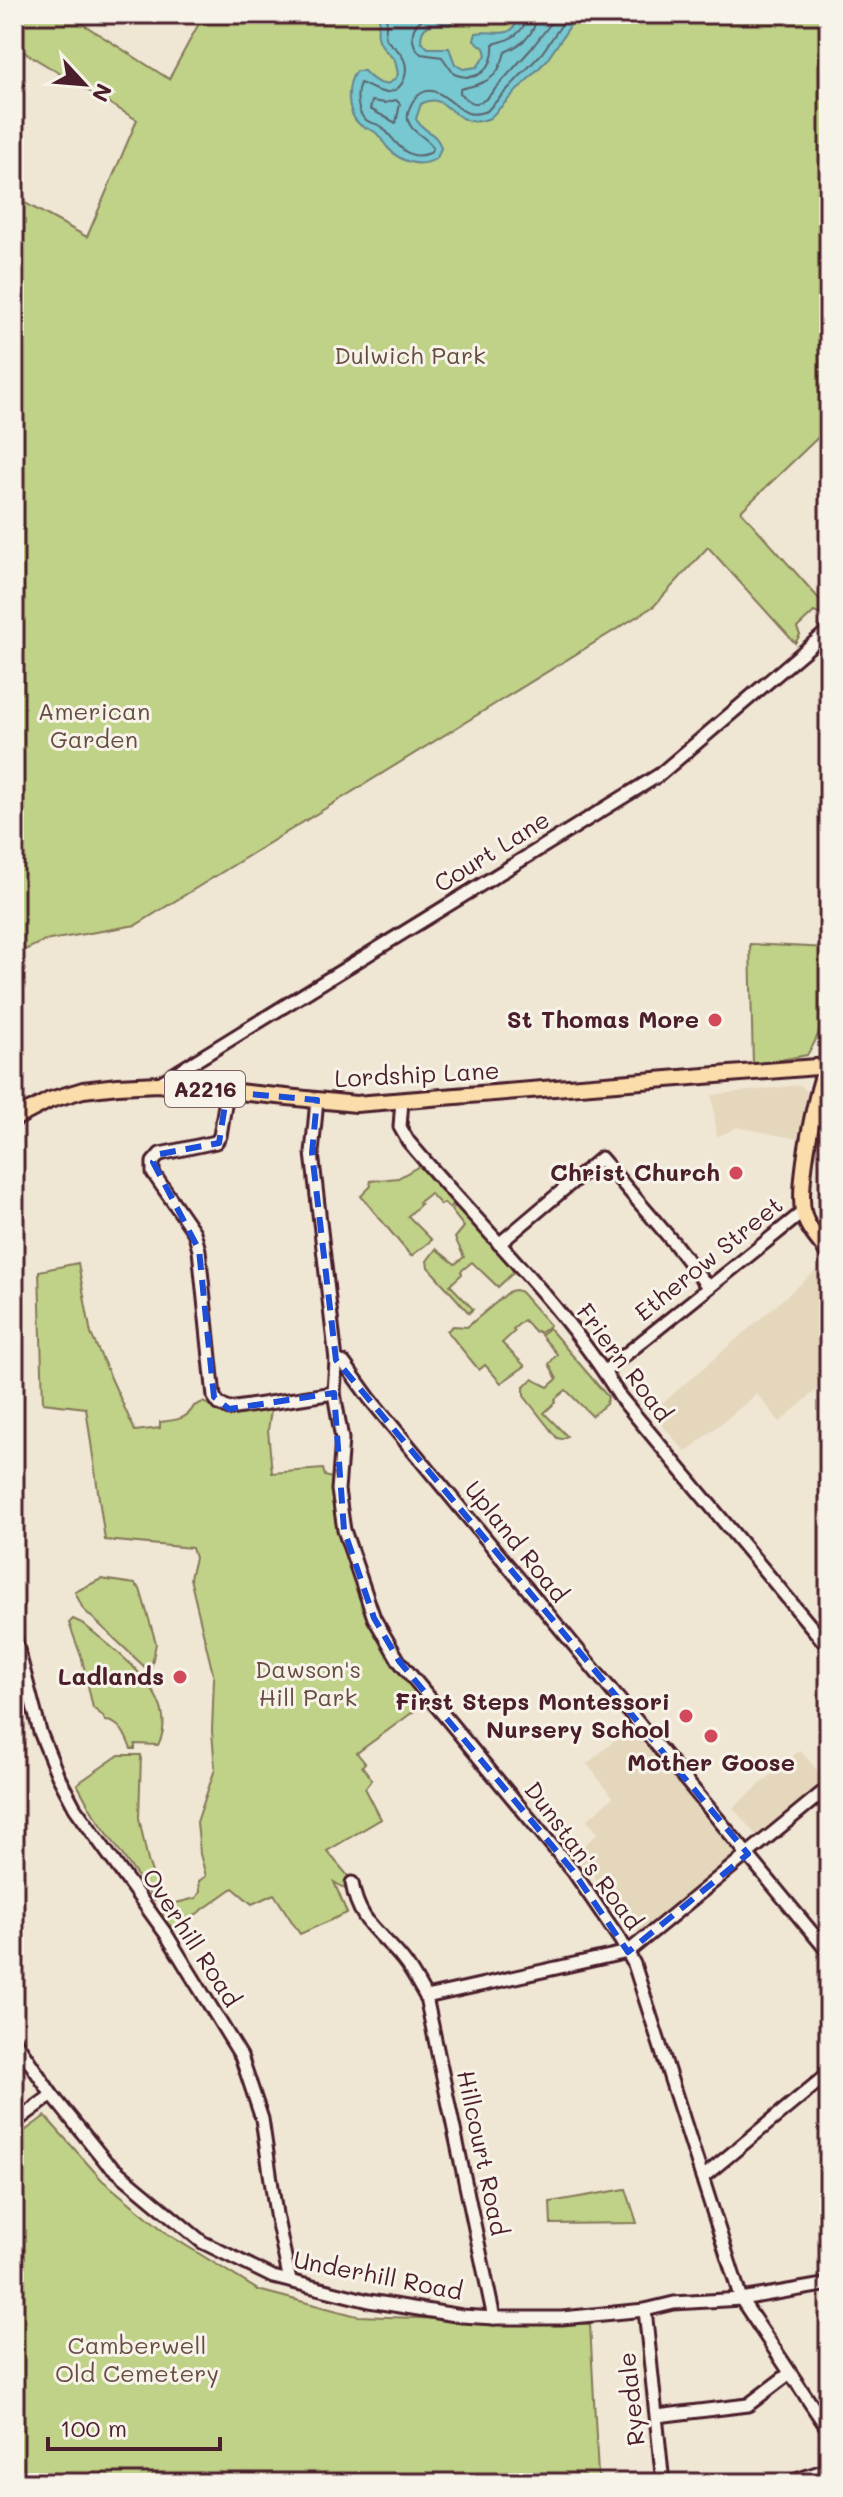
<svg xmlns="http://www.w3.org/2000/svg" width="843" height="2497" font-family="Mali,sans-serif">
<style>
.built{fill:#e5d7bc}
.green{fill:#bfd287;stroke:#847859;stroke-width:2}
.water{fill:#77c8d0;stroke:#65848e;stroke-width:2}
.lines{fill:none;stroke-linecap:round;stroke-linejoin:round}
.shore{stroke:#5c636d;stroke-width:2}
.minor-casing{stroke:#4a1f2b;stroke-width:17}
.major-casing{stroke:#4a1f2b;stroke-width:20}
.minor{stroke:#f7f3e8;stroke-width:11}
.major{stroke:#faddab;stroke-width:14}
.marked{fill:none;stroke:#1d4ed8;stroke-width:6;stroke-dasharray:16 10;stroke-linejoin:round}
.poi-dot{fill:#d1495b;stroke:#f7f3e8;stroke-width:3}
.labels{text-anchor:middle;stroke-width:6;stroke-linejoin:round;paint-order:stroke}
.shield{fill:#f7f3e8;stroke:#7e5f64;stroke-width:2}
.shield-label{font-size:22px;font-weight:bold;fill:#4a1f2b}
.park-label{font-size:24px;fill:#674c42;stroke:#f7f3e8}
.street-label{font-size:24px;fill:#4a1f2b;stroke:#f7f3e8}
.poi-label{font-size:24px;font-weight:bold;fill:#4a1f2b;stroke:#f7f3e8;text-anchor:end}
</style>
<rect width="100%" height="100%" fill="#efe6d4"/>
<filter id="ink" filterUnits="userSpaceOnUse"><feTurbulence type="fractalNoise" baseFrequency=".0125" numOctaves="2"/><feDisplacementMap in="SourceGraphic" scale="16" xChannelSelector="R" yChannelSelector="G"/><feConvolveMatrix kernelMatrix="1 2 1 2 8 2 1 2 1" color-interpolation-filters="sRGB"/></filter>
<g filter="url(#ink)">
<g class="built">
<path d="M801 1085 807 1092 798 1139 737 1127 717 1137 712 1095Z"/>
<path d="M819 1268 829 1280V1379L780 1422 757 1394 686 1452 651 1413Z"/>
<path d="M636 1722 741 1854 644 1934 639 1933 575 1854 598 1833 587 1820 613 1797 587 1764Z"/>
<path d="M800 1750 827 1782 760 1840 733 1808Z"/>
</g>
<g class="green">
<path d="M14 14H67L169 79 204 14H829V427L741 511 829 610V614L823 616 814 612 797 628 800 635 795 643 708 547 654 606 136 925 44 941 14 955V197L87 237 137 120 14 46Z"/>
<path d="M750 944 829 948C829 984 829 1024 807 1055L753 1065Z"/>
<path d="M423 1164 456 1201 449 1208 444 1203 441 1205 430 1193 419 1202 421 1204 408 1216 432 1240 411 1256 361 1196 371 1186 370 1181 398 1178Z"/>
<path d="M458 1203 512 1269 513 1273 498 1287 472 1262 461 1271 462 1274 450 1285 473 1309 469 1313 428 1267 427 1261 436 1249 455 1264 464 1257 455 1238 464 1227 451 1210Z"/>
<path d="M78 1263 91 1334 135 1431 160 1428V1422C175 1420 187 1420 194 1406L203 1402 225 1413 272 1403 268 1430 272 1473 323 1469 325 1476 338 1480 347 1529 377 1614 428 1701 357 1753 365 1763 362 1766 372 1779 365 1788 381 1819 327 1851 354 1883 345 1889 334 1882 347 1913 300 1934 274 1894 252 1904 233 1888 174 1930 168 1924 166 1925 160 1916 176 1903 196 1898 200 1892 199 1881 206 1876 200 1854 197 1822 215 1769 212 1731 214 1678 190 1578 195 1558 192 1548 105 1540 86 1408 43 1403 39 1271Z"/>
<path d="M516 1290 521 1292 550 1325 540 1333 537 1331 535 1332 524 1320 513 1329 515 1331 502 1343 525 1366 501 1383 485 1365 479 1370 447 1331 453 1326 467 1327 510 1291Z"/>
<path d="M549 1328 608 1397 606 1404 592 1416 566 1390 555 1399 556 1402 544 1413 567 1436 562 1439 557 1438 524 1396V1387L532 1379 548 1387 557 1379 549 1364 557 1354 541 1335Z"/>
<path d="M101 1579 135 1584 140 1589 156 1643 151 1669 148 1670 83 1609 75 1592Z"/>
<path d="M73 1619 82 1623C113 1649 184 1697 158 1745L135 1744V1749H131C126 1736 120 1721 105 1721L103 1716 93 1708 82 1659 69 1623Z"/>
<path d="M119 1755H141L139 1818 148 1861 159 1892 154 1900 93 1813 77 1784Z"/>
<path d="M45 2116 102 2180 169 2235 258 2290 357 2316 590 2324 598 2475 603 2483H24L14 2445V2139Z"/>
<path d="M626 2189 637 2223 551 2224 550 2202Z"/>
</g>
<path class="water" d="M381 14H454L450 25C435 25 421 21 421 41L428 48H449L455 64 463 69 477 67 486 55 484 48 474 40 476 33C494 29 514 43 519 14H578L547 60 490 118C452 134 450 88 421 104L416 119C423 132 438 133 441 148L437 158C420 169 400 162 387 147 383 142 380 136 375 132 370 128 364 129 359 124 346 112 346 84 356 71H364C374 82 388 92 398 74L395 60C379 46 373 36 381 14Z"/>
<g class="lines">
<g class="shore">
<path d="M387 14 385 37C389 45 398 48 402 56 412 71 402 95 383 92 374 91 367 85 360 83 356 92 356 113 366 120 371 124 378 123 383 128 397 142 406 163 430 153L433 148C428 136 411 134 408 120 407 114 410 106 413 101 433 74 452 108 468 113 475 115 480 113 487 111L542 53 569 14"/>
<path d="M446 14C440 15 433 15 427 17 409 24 409 43 421 54L442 57 454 74C478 84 495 67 493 44 510 40 525 34 527 14"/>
<path d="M537 14C535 35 523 44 505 52 498 81 485 83 460 89V93C469 102 475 108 487 98L531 49 558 14"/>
<path d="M396 100 400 104 396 123 370 109 372 101 385 103Z"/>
</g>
<g class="minor-casing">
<g id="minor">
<path d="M826 1067 829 1049"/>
<path d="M158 1084 659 775 829 630"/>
<path d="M227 1092 220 1136 216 1142 160 1154 153 1162V1173L194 1232 199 1250 214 1397 219 1404 229 1409 334 1393"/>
<path d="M317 1100 312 1153 336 1360 344 1363 370 1399 829 1953"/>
<path d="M402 1100 400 1127 408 1141C479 1226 562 1302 620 1397L829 1648"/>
<path d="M499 1244 601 1158 674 1243 708 1287"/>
<path d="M336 1360 334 1393 342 1439 338 1490 344 1530 374 1618 399 1661 573 1871 621 1941 634 1964 741 2299 829 2431"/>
<path d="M605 1371 803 1212"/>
<path d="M14 1634 40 1732 58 1776 75 1808 166 1934 241 2056 262 2119 276 2214 290 2281"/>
<path d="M352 1883C359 1924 380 1931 403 1960 412 1971 419 1985 426 1997L494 2318"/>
<path d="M426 1997 628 1952 829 1787"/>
<path d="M14 2039 52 2095 106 2162 202 2242 273 2277 369 2301 462 2316 494 2318H562L645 2310 674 2303 741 2299 829 2284"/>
<path d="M14 2123 52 2095"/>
<path d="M702 2178 829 2073"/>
<path d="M645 2310 663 2483"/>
<path d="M657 2416 748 2405 790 2373"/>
<path d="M787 2483 829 2469"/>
</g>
</g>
<g class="major-casing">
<g id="major">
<path d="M826 1067C815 1097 798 1180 803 1211 806 1228 819 1240 829 1254"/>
<path d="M14 1119 50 1100 83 1090 118 1086 158 1084 356 1104 829 1066"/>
</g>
</g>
<use href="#minor" class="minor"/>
<use href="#major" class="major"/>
</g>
</g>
<path class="marked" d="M227 1092 317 1100 312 1153 336 1360 748 1854 628 1952 573 1871 399 1661 374 1618 344 1530 334 1393 229 1409 214 1397 199 1250 153 1162 160 1154 219 1143Z"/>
<g class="poi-dot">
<circle cx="715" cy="1020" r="8"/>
<circle cx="736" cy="1173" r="8"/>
<circle cx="180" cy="1677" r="8"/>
<circle cx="686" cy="1716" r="8"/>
<circle cx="711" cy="1736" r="8"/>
</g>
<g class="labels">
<rect class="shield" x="165" y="1071" width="80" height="36" rx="6"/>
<g class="shield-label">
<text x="205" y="1097">A2216</text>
</g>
<g class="park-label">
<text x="410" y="364">Dulwich Park</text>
<text x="94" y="720">American<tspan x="94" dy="28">Garden</tspan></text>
<text x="308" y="1678">Dawson's<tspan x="308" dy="28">Hill Park</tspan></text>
<text x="137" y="2354">Camberwell<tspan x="137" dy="28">Old Cemetery</tspan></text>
</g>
<g class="street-label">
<text transform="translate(492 852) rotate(-32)" y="8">Court Lane</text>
<text transform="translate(417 1075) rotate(-3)" y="8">Lordship Lane</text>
<text transform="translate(709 1259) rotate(-39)" y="8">Etherow Street</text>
<text transform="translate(624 1363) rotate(53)" y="8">Friern Road</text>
<text transform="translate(516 1542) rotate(51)" y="8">Upland Road</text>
<text transform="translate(583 1856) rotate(53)" y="8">Dunstan's Road</text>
<text transform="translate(191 1938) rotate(57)" y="8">Overhill Road</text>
<text transform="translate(482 2153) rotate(78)" y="8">Hillcourt Road</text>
<text transform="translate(378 2276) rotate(11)" y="8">Underhill Road</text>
<text transform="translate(632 2399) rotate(-96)" y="8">Ryedale</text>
</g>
<g class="poi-label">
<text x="699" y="1028">St Thomas More</text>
<text x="720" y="1181">Christ Church</text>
<text x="164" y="1685">Ladlands</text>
<text x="670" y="1710">First Steps Montessori<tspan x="670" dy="28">Nursery School</tspan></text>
<text x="711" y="1771" text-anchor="middle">Mother Goose</text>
</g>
</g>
<rect width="843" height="2497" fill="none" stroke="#f7f3e8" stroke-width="48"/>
<rect x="24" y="24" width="795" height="2449" fill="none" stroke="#4a1f2b" stroke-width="3" filter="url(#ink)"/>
<g transform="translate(84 84) rotate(116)" stroke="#f7f3e8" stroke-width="6" paint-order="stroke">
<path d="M0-6L14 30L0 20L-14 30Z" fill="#4a1f2b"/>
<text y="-12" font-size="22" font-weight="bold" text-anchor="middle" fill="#4a1f2b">N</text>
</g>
<path d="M48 2437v12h172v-12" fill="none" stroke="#4a1f2b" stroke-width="4"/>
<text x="60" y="2437" font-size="24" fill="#4a1f2b" stroke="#f7f3e8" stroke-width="6" paint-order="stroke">100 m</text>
</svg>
